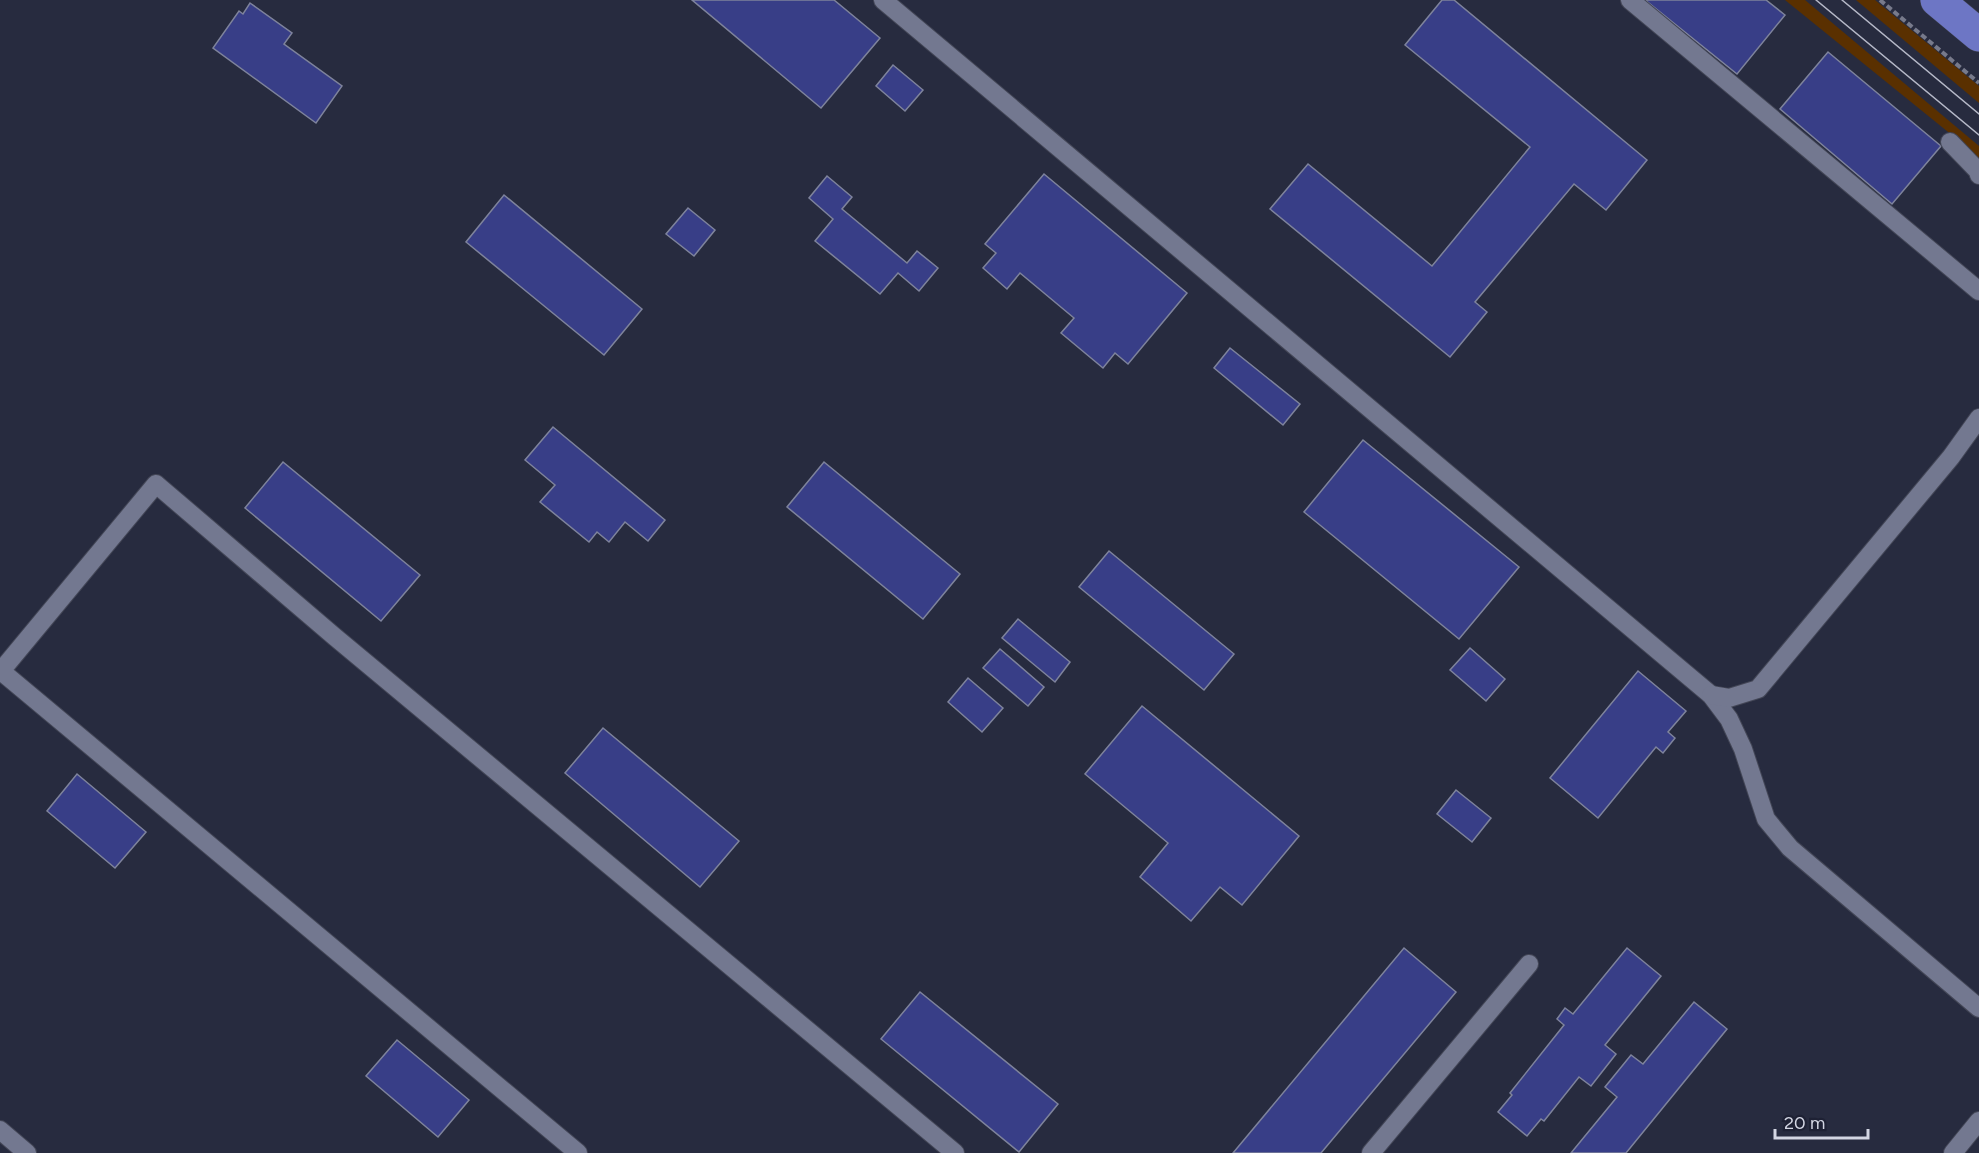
<svg xmlns="http://www.w3.org/2000/svg" width="1979" height="1153" font-family="Figtree,sans-serif">
<style>
.green{fill:#5a3000}
.building{fill:#383e87;stroke:#7e839c;stroke-width:1.5}
.lines{fill:none;stroke-linecap:round;stroke-linejoin:round}
.lane-casing{stroke:#434656;stroke-width:20}
.primary-casing{stroke:#434656;stroke-width:34}
.path{stroke:#777a8b;stroke-width:4;stroke-dasharray:6 3;stroke-linecap:butt}
.lane{stroke:#737890;stroke-width:18}
.primary{stroke:#6d76c5;stroke-width:33}
.tram{stroke:#b6b9c8;stroke-width:1.5}
</style>
<rect width="100%" height="100%" fill="#272b3f"/>
<g class="green">
<path d="M1785 0H1805L1979 146V166L1958 140Z"/>
<path d="M1856 0H1875L1979 86V103Z"/>
</g>
<g class="building">
<path d="M692 0H834L880 38 821 108Z"/>
<path d="M1442 0H1454L1647 160 1606 210 1574 184 1475 302 1487 312 1450 357 1270 209 1308 164 1432 266 1530 147 1405 45Z"/>
<path d="M1645 0H1766L1785 15 1737 74Z"/>
<path d="M250 3 292 33 284 44 342 86 316 123 213 48 239 11 243 14Z"/>
<path d="M1828 52 1941 146 1892 204 1780 109Z"/>
<path d="M893 65 923 90 905 111 876 86Z"/>
<path d="M1044 174 1187 293 1128 364 1115 353 1103 368 1061 333 1074 318 1020 273 1007 289 983 268 996 253 985 244Z"/>
<path d="M827 176 852 197 842 209 907 263 917 251 938 268 919 291 898 273 880 294 815 241 833 219 809 198Z"/>
<path d="M504 195 642 309 604 355 466 242Z"/>
<path d="M688 208 715 230 694 256 666 234Z"/>
<path d="M1230 348 1300 404 1283 425 1214 368Z"/>
<path d="M553 427 665 520 648 541 625 522 609 542 597 532 589 542 540 502 555 485 525 460Z"/>
<path d="M1363 440 1519 567 1459 639 1304 512Z"/>
<path d="M283 462 420 575 381 621 245 508Z"/>
<path d="M824 462 960 574 923 619 787 507Z"/>
<path d="M1109 551 1234 654 1204 690 1079 587Z"/>
<path d="M1018 619 1070 662 1055 682 1002 638Z"/>
<path d="M1470 648 1505 679 1486 701 1450 670Z"/>
<path d="M1000 649 1044 687 1028 706 983 668Z"/>
<path d="M1638 671 1686 711 1668 732 1675 738 1663 753 1656 747 1598 818 1550 778Z"/>
<path d="M968 678 1003 708 982 732 948 702Z"/>
<path d="M1142 706 1299 836 1242 905 1220 887 1191 921 1140 877 1168 843 1085 774Z"/>
<path d="M603 728 739 841 700 887 565 773Z"/>
<path d="M77 774 146 832 115 868 47 811Z"/>
<path d="M1456 790 1491 818 1472 842 1437 814Z"/>
<path d="M1404 948 1456 992 1321 1153H1233Z"/>
<path d="M1627 948 1661 976 1605 1045 1616 1054 1591 1086 1579 1077 1544 1121 1541 1119 1527 1136 1498 1112 1512 1095 1510 1093 1564 1025 1557 1019 1565 1008 1573 1014Z"/>
<path d="M920 992 1058 1104 1019 1152 881 1039Z"/>
<path d="M1694 1002 1727 1029 1626 1153H1571L1617 1097 1605 1087 1631 1055 1643 1064Z"/>
<path d="M397 1040 469 1100 438 1137 366 1076Z"/>
</g>
<g class="lines">
<g class="lane-casing">
<g id="lane">
<path d="M883 0 1711 695 1729 719 1743 749 1766 819 1790 848 1979 1008"/>
<path d="M1630 0 1979 291"/>
<path d="M1950 142 1978 171 1979 175"/>
<path d="M1711 695 1729 698 1758 689 1951 457 1979 418"/>
<path d="M0 1130 27 1153"/>
<path d="M578 1153 1 671 156 484 335 637 955 1153"/>
<path d="M1371 1153 1529 964"/>
<path d="M1953 1153 1979 1121"/>
</g>
</g>
<g class="primary-casing">
<path id="primary" d="M1937 0 1979 35"/>
</g>
<path class="path" d="M1880 0 1979 83"/>
<use href="#lane" class="lane"/>
<use href="#primary" class="primary"/>
<g class="tram">
<path d="M1816 0 1979 135"/>
<path d="M1842 0 1979 114"/>
</g>
</g>
<path d="M1775 1129v9h93v-9" fill="none" stroke="#d3d6e3" stroke-width="3"/>
<text x="1784" y="1129" font-size="18" fill="#d3d6e3" stroke="#1e2134" stroke-width="4.5" paint-order="stroke">20 m</text>
</svg>
